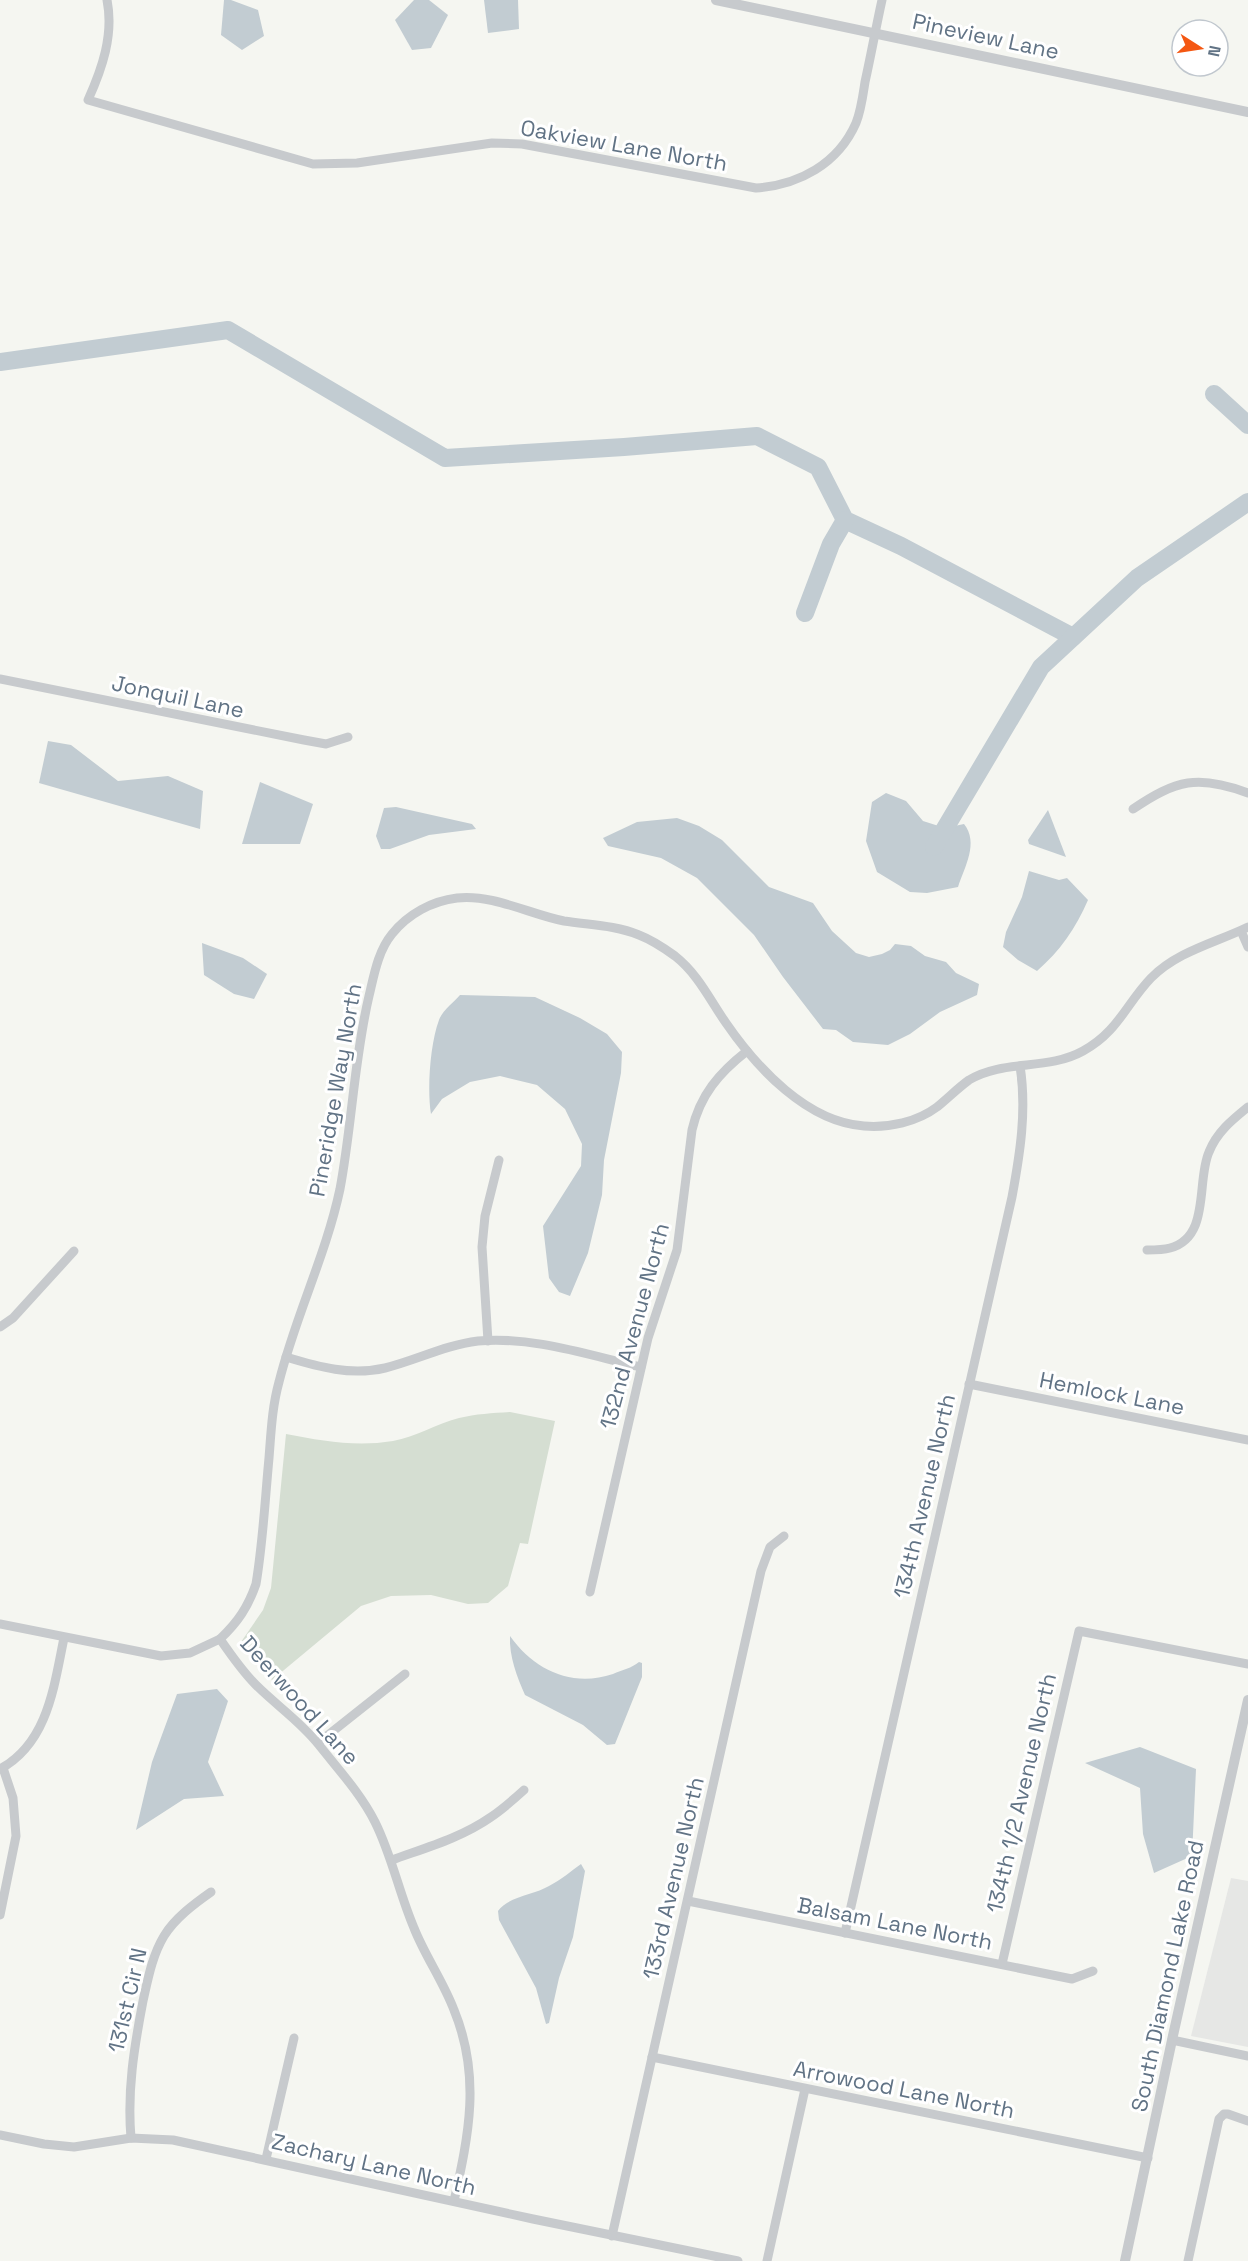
<svg xmlns="http://www.w3.org/2000/svg" width="1248" height="2261" font-family="'Space Grotesk',sans-serif">
<style>
.built{fill:#e6e7e5}
.green{fill:#d5ded2}
.water{fill:#c2ccd2}
.lines{fill:none;stroke-linecap:round;stroke-linejoin:round}
.river{stroke:#c2ccd2;stroke-width:18}
.minor{stroke:#c7cacd;stroke-width:9}
.tertiary{stroke:#c7cacd;stroke-width:10}
.labels{text-anchor:middle;stroke-width:6;stroke-linejoin:round;paint-order:stroke}
.street-label{font-size:22px;fill:#617385;stroke:#fff}
</style>
<rect width="100%" height="100%" fill="#f5f6f1"/>
<path class="built" d="M1231 1878 1248 1881V2047L1191 2036Z"/>
<path class="green" d="M510 1412 555 1421 528 1544 520 1543 508 1586 488 1603 468 1604 431 1595 391 1596 361 1606 272 1680 241 1642 263 1610 271 1588 286 1434C322 1441 356 1447 393 1441 416 1437 436 1424 459 1418 476 1414 492 1413 510 1412Z"/>
<g class="water">
<path d="M224 0H231L258 10 264 36 242 50 221 35Z"/>
<path d="M414 0H429L448 15 431 48 412 50 395 20Z"/>
<path d="M484 0H518L519 29 488 33Z"/>
<path d="M48 741 71 745 118 781 168 776 203 791 200 829 39 783Z"/>
<path d="M260 782 313 804 300 844H242Z"/>
<path d="M886 793 906 801 923 821 945 828 964 824C979 843 965 866 958 887L927 893 910 892 877 872 866 841 872 802Z"/>
<path d="M396 807 472 824 476 829 429 835 390 849H381L376 836 384 808Z"/>
<path d="M1048 810 1066 857 1029 844 1028 840Z"/>
<path d="M677 818 699 826 722 840 769 887 813 903 832 931 856 953 869 957 882 954 890 950 895 944 911 946 925 956 946 962 956 973 979 984 977 995 940 1012 910 1034 888 1045 853 1042 836 1030 823 1029 783 977 754 935 697 878 661 858 608 846 603 838 637 822Z"/>
<path d="M1029 871 1059 880 1067 878 1088 900C1076 928 1060 951 1037 971L1018 960 1003 947 1006 932 1022 897Z"/>
<path d="M202 943 243 958 267 974 254 999 234 994 204 975Z"/>
<path d="M460 995 535 997 580 1018 607 1034 622 1052 621 1073 604 1160 602 1195 588 1253 570 1296 559 1292 549 1278 543 1226 581 1166 582 1144 565 1109 537 1085 500 1076 470 1082 442 1099 431 1114C427 1090 430 1044 439 1020 442 1011 454 1002 460 995Z"/>
<path d="M510 1636C534 1670 572 1688 613 1674 622 1670 632 1668 639 1662L642 1663V1677L615 1744 607 1745 583 1725 525 1695C517 1677 509 1656 510 1636Z"/>
<path d="M217 1689 228 1701 208 1762 224 1796 184 1799 136 1830 152 1762 177 1694Z"/>
<path d="M1140 1747 1196 1769 1192 1856 1154 1873 1143 1834 1140 1788 1085 1763Z"/>
<path d="M581 1864 585 1871 573 1937 559 1978 549 2023 546 2024 536 1988 499 1920 498 1911C509 1896 534 1895 549 1886 561 1880 571 1871 581 1864Z"/>
</g>
<g class="lines">
<g class="river">
<path d="M0 362 228 330 445 458 624 447 757 436 818 467 845 520 901 546 1073 637"/>
<path d="M1214 394 1248 425"/>
<path d="M805 613 831 544 845 520"/>
<path d="M934 847 1041 667 1137 578 1248 502"/>
</g>
<g class="minor">
<path d="M107 0C114 35 102 69 88 100L313 164 357 163 492 143 522 144 756 188C799 185 838 164 856 123 861 111 863 95 865 82 871 55 876 27 882 0"/>
<path d="M0 679 304 740 326 744 348 737"/>
<path d="M1133 809C1176 780 1198 774 1248 793"/>
<path d="M1241 931 1248 947"/>
<path d="M1147 1250C1154 1250 1163 1250 1170 1248 1211 1237 1196 1181 1209 1152 1217 1132 1232 1120 1248 1107"/>
<path d="M0 1327 13 1318 74 1251"/>
<path d="M488 1341 482 1247 485 1216 499 1160"/>
<path d="M286 1357C319 1367 351 1376 385 1368 417 1360 445 1345 478 1341 532 1336 588 1355 641 1367"/>
<path d="M969 1384 1248 1440"/>
<path d="M590 1592 648 1338 677 1250 692 1130C700 1095 719 1073 747 1051"/>
<path d="M0 1624 161 1656 190 1653 220 1639C231 1655 242 1671 256 1685 277 1706 300 1721 319 1745 338 1769 361 1794 375 1822 392 1856 399 1893 414 1928 425 1956 443 1981 454 2010 481 2076 469 2134 454 2201"/>
<path d="M220 1639C238 1622 248 1607 256 1584 263 1542 265 1500 269 1458 271 1433 272 1407 279 1382 295 1317 326 1255 340 1189 352 1125 354 1060 369 996 374 975 378 951 392 934 408 914 432 901 457 898 493 894 529 914 564 921 589 925 615 925 639 935 652 940 664 948 675 956 698 974 710 1000 726 1023 757 1068 807 1122 864 1126 889 1128 917 1122 937 1107 948 1098 958 1088 969 1080 1004 1059 1047 1071 1083 1051 1118 1032 1126 1004 1151 978 1178 951 1215 943 1248 927"/>
<path d="M318 1743 405 1674"/>
<path d="M0 1769C48 1743 54 1686 64 1638"/>
<path d="M392 1860C425 1848 461 1838 491 1817 503 1809 513 1800 524 1790"/>
<path d="M688 1901 1072 1979 1093 1971"/>
<path d="M0 1915 16 1836 13 1798 3 1768"/>
<path d="M845 1933 1012 1197C1020 1154 1027 1110 1020 1066"/>
<path d="M1002 1964 1079 1631 1248 1664"/>
<path d="M1172 2040 1248 2056"/>
<path d="M652 2057 1148 2158"/>
<path d="M0 2135 44 2144 74 2147 131 2138 173 2140 533 2219 738 2261"/>
<path d="M131 2138C127 2091 134 2048 143 2001 148 1979 152 1956 164 1936 175 1918 194 1904 211 1892"/>
<path d="M266 2159 294 2038"/>
<path d="M612 2236 761 1571 770 1547 784 1536"/>
<path d="M767 2261 805 2089"/>
<path d="M1188 2261 1219 2119 1224 2114H1228L1248 2121"/>
</g>
<g class="tertiary">
<path d="M716 0 1248 112"/>
<path d="M1125 2261 1172 2040 1248 1700"/>
</g>
</g>
<g class="labels">
<g class="street-label">
<text transform="translate(986 36) rotate(12)" y="8">Pineview Lane</text>
<text transform="translate(624 145) rotate(10)" y="8">Oakview Lane North</text>
<text transform="translate(178 696) rotate(12)" y="8">Jonquil Lane</text>
<text transform="translate(335 1090) rotate(-80)" y="8">Pineridge Way North</text>
<text transform="translate(634 1326) rotate(-75)" y="8">132nd Avenue North</text>
<text transform="translate(1112 1393) rotate(11)" y="8">Hemlock Lane</text>
<text transform="translate(924 1496) rotate(-77)" y="8">134th Avenue North</text>
<text transform="translate(300 1700) rotate(48)" y="8">Deerwood Lane</text>
<text transform="translate(1021 1793) rotate(-77)" y="8">134th 1/2 Avenue North</text>
<text transform="translate(673 1878) rotate(-77)" y="8">133rd Avenue North</text>
<text transform="translate(895 1923) rotate(11)" y="8">Balsam Lane North</text>
<text transform="translate(1167 1976) rotate(-78)" y="8">South Diamond Lake Road</text>
<text transform="translate(127 2000) rotate(-77)" y="8">131st Cir N</text>
<text transform="translate(904 2089) rotate(11)" y="8">Arrowood Lane North</text>
<text transform="translate(374 2164) rotate(13)" y="8">Zachary Lane North</text>
</g>
</g>
<g transform="translate(1200 48) rotate(102)"><circle r="28" fill="#ffffff" stroke="#c0c7ce" stroke-width="1.5"/>
<path d="M0-4.5L10 22L0 15L-10 22Z" fill="#f45712"/>
<text y="-9" font-size="16" font-weight="bold" text-anchor="middle" fill="#617385">N</text>
</g>
</svg>
